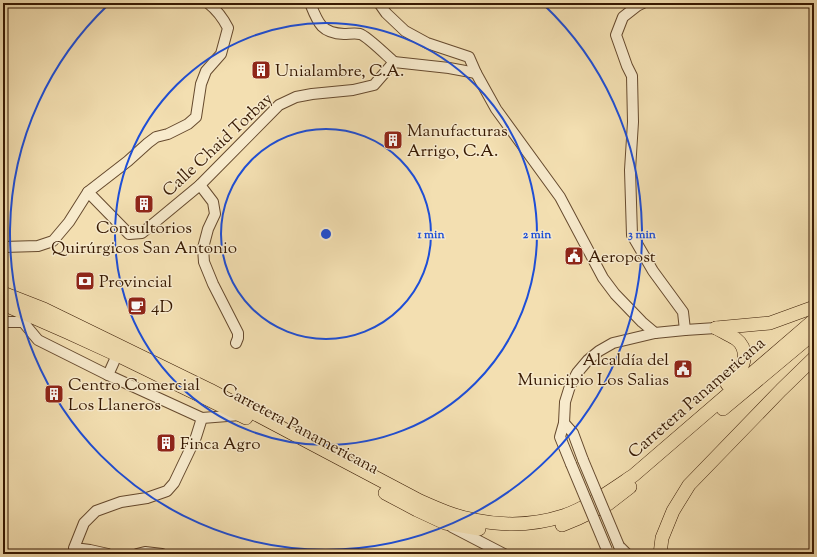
<svg xmlns="http://www.w3.org/2000/svg" width="817" height="557" font-family="'Sorts Mill Goudy',serif">
<style>
.lines{fill:none;stroke-linecap:round;stroke-linejoin:round}
.minor-casing{stroke:#664a2e;stroke-width:12}
.major-casing{stroke:#371902;stroke-width:14}
.minor{stroke:#f7eacc;stroke-width:10}
.major{stroke:#f3dfb1;stroke-width:13}
.minor-bridge-casing{stroke:#664a2e;stroke-width:12;stroke-linecap:butt}
.minor-bridge{stroke:#f7eacc;stroke-width:10}
.ring{fill:none;stroke:#1d4ed8;stroke-width:2}
.labels{text-anchor:middle;stroke-width:3;stroke-linejoin:round;paint-order:stroke}
.poi-label{font-size:17px;fill:#371902;stroke:#f7eacc;text-anchor:start}
.street-label{font-size:17px;fill:#371902;stroke:#f7eacc}
.centre{fill:#1d4ed8;stroke:#f7eacc;stroke-width:2}
.ring-label{font-size:12px;text-anchor:middle;font-weight:bold;fill:#1d4ed8;stroke:#f7eacc;stroke-width:3;stroke-linejoin:round;paint-order:stroke}
</style>
<rect width="100%" height="100%" fill="#f3dfb1"/>
<filter id="stains"><feTurbulence type="fractalNoise" baseFrequency=".005" numOctaves="4"/><feColorMatrix values="0 0 0 0 .2 0 0 0 0 .09 0 0 0 0 .02 0 0 0 .5 -.17"/></filter>
<radialGradient id="worn" r=".72"><stop offset=".6" stop-color="#630" stop-opacity="0"/><stop offset="1" stop-color="#630" stop-opacity=".3"/></radialGradient>
<g class="lines">
<g class="minor-casing">
<g id="minor">
<path d="M310 3C318 23 321 33 344 34 349 34 355 33 360 34 367 36 387 56 394 62"/>
<path d="M379 3 386 13 405 31 427 43 469 57 476 73 496 109 560 197 603 278 615 294 642 322 655 333"/>
<path d="M643 3 637 6 623 17 616 35 627 66 632 76 633 122 630 170 632 235 653 271 683 312 685 330"/>
<path d="M200 185 213 202 215 214 208 229 203 248 204 262 213 284 238 333V338L236 343"/>
<path d="M88 192 129 234 142 233 200 185 279 105 296 97 312 94 353 90 374 85 394 62 449 68 476 73"/>
<path d="M3 247 38 246 53 241 69 222 88 192 128 161 148 143 156 137 168 134 188 124 196 117 201 84 206 71 221 54 228 28C223 18 217 10 208 3"/>
<path d="M3 322H23L28 319"/>
<path d="M23 322 38 340 108 375 202 418"/>
<path d="M108 375 117 355"/>
<path d="M564 423 573 433 583 460"/>
<path d="M571 464 560 437 564 423 565 402 570 386 577 373 588 360 599 351 613 343 655 333 685 330 716 328"/>
<path d="M452 527 504 554"/>
<path d="M619 546 627 554"/>
<path d="M108 554 90 550 74 548 84 523 96 511 121 502 147 498 167 491 174 483 196 437 202 418 240 415"/>
<path d="M137 554 145 552 162 554"/>
</g>
</g>
<g class="major-casing">
<g id="major">
<path d="M3 293 44 309 210 390 420 501C438 509 456 517 475 520 504 526 535 525 563 516 587 508 613 489 634 475L814 320"/>
<path d="M3 304 67 332 117 355 246 418"/>
<path d="M716 328C723 332 730 335 736 339 748 348 746 365 736 375 734 378 730 381 727 384"/>
<path d="M716 328 770 323 814 307"/>
<path d="M723 409 814 333"/>
<path d="M385 493 417 510 445 523 479 529"/>
<path d="M562 525 579 518 608 504 630 487"/>
<path d="M660 554 662 538 673 511 689 485 781 390 814 358"/>
</g>
</g>
<use href="#minor" class="minor"/>
<use href="#major" class="major"/>
<g class="minor-bridge-casing">
<g id="minor-bridge">
<path d="M583 460 619 546"/>
<path d="M571 464 607 550"/>
</g>
</g>
<use href="#minor-bridge" class="minor-bridge"/>
</g>
<g class="ring">
<circle cx="326" cy="234" r="105"/>
<circle cx="326" cy="234" r="211"/>
<path d="M544 5A316 316 0 1 1 108 5"/>
</g>
<defs>
<g id="building-square" transform="scale(1)"><rect x="-9" y="-9" width="18" height="18" rx="4" fill="#8f2418" stroke="#f7eacc"/><path d="M-4-6H4V6H1V3H-1V6H-4ZM-2.5-4.3h1.7v1.8h-1.7ZM.8-4.3h1.7v1.8H.8ZM-2.5-1h1.7V.8h-1.7ZM.8-1h1.7V.8H.8Z" fill="#fff"/></g>
<g id="civic-square" transform="scale(1)"><rect x="-9" y="-9" width="18" height="18" rx="4" fill="#8f2418" stroke="#f7eacc"/><path d="M-.6-6.5H3V-4.5H.6V-3L4-1V1h2V6H-6V1h2V-1L-.6-3ZM-1.2 2.5V6h2.4V2.5Z" fill="#fff"/></g>
<g id="bank-square" transform="scale(1)"><rect x="-9" y="-9" width="18" height="18" rx="4" fill="#8f2418" stroke="#f7eacc"/><path d="M-6-4H6V4H-6ZM0-2.3a2.3 2.3 0 1 0 0 4.6a2.3 2.3 0 1 0 0-4.6Z" fill="#fff"/></g>
<g id="cafe-square" transform="scale(1)"><rect x="-9" y="-9" width="18" height="18" rx="4" fill="#8f2418" stroke="#f7eacc"/><path d="M-5.5-4.5H6V0H3Q3 3.5 0 3.5H-2.5Q-5.5 3.5-5.5 0ZM3-3.2v2h1.7v-2ZM-6 4.5H4V6H-6Z" fill="#fff"/></g>
</defs>
<g fill-rule="evenodd">
<use href="#building-square" x="261" y="70"/>
<use href="#building-square" x="393" y="140"/>
<use href="#building-square" x="144" y="204"/>
<use href="#civic-square" x="574" y="256"/>
<use href="#bank-square" x="85" y="281"/>
<use href="#cafe-square" x="137" y="306"/>
<use href="#civic-square" x="683" y="369"/>
<use href="#building-square" x="54" y="394"/>
<use href="#building-square" x="166" y="443"/>
</g>
<g class="labels">
<g class="poi-label">
<text x="275" y="76">Unialambre, C.A.</text>
<text x="407" y="136">Manufacturas<tspan x="407" dy="20">Arrigo, C.A.</tspan></text>
<text x="144" y="233" text-anchor="middle">Consultorios<tspan x="144" dy="20">Quirúrgicos San Antonio</tspan></text>
<text x="588" y="262">Aeropost</text>
<text x="99" y="287">Provincial</text>
<text x="151" y="312">4D</text>
<text x="669" y="365" text-anchor="end">Alcaldía del<tspan x="669" dy="20">Municipio Los Salias</tspan></text>
<text x="68" y="390">Centro Comercial<tspan x="68" dy="20">Los Llaneros</tspan></text>
<text x="180" y="449">Finca Agro</text>
</g>
<g class="street-label">
<text transform="translate(217 144) rotate(-43)" y="6">Calle Chaid Torbay</text>
<text transform="translate(696 397) rotate(-41)" y="6">Carretera Panamericana</text>
<text transform="translate(301 428) rotate(28)" y="6">Carretera Panamericana</text>
</g>
</g>
<circle cx="326" cy="234" r="6" class="centre"/>
<g class="ring-label">
<text x="431" y="238">1 min</text>
<text x="537" y="238">2 min</text>
<text x="642" y="238">3 min</text>
</g>
<rect width="817" height="557" fill="none" stroke="#f3dfb1" stroke-width="16"/>
<rect x="4" y="4" width="809" height="549" fill="none" stroke="#371902" stroke-width="2"/>
<rect x="8" y="8" width="801" height="541" fill="none" stroke="#371902"/>
<rect width="100%" height="100%" filter="url(#stains)"/>
<rect width="100%" height="100%" fill="url(#worn)"/>
</svg>
